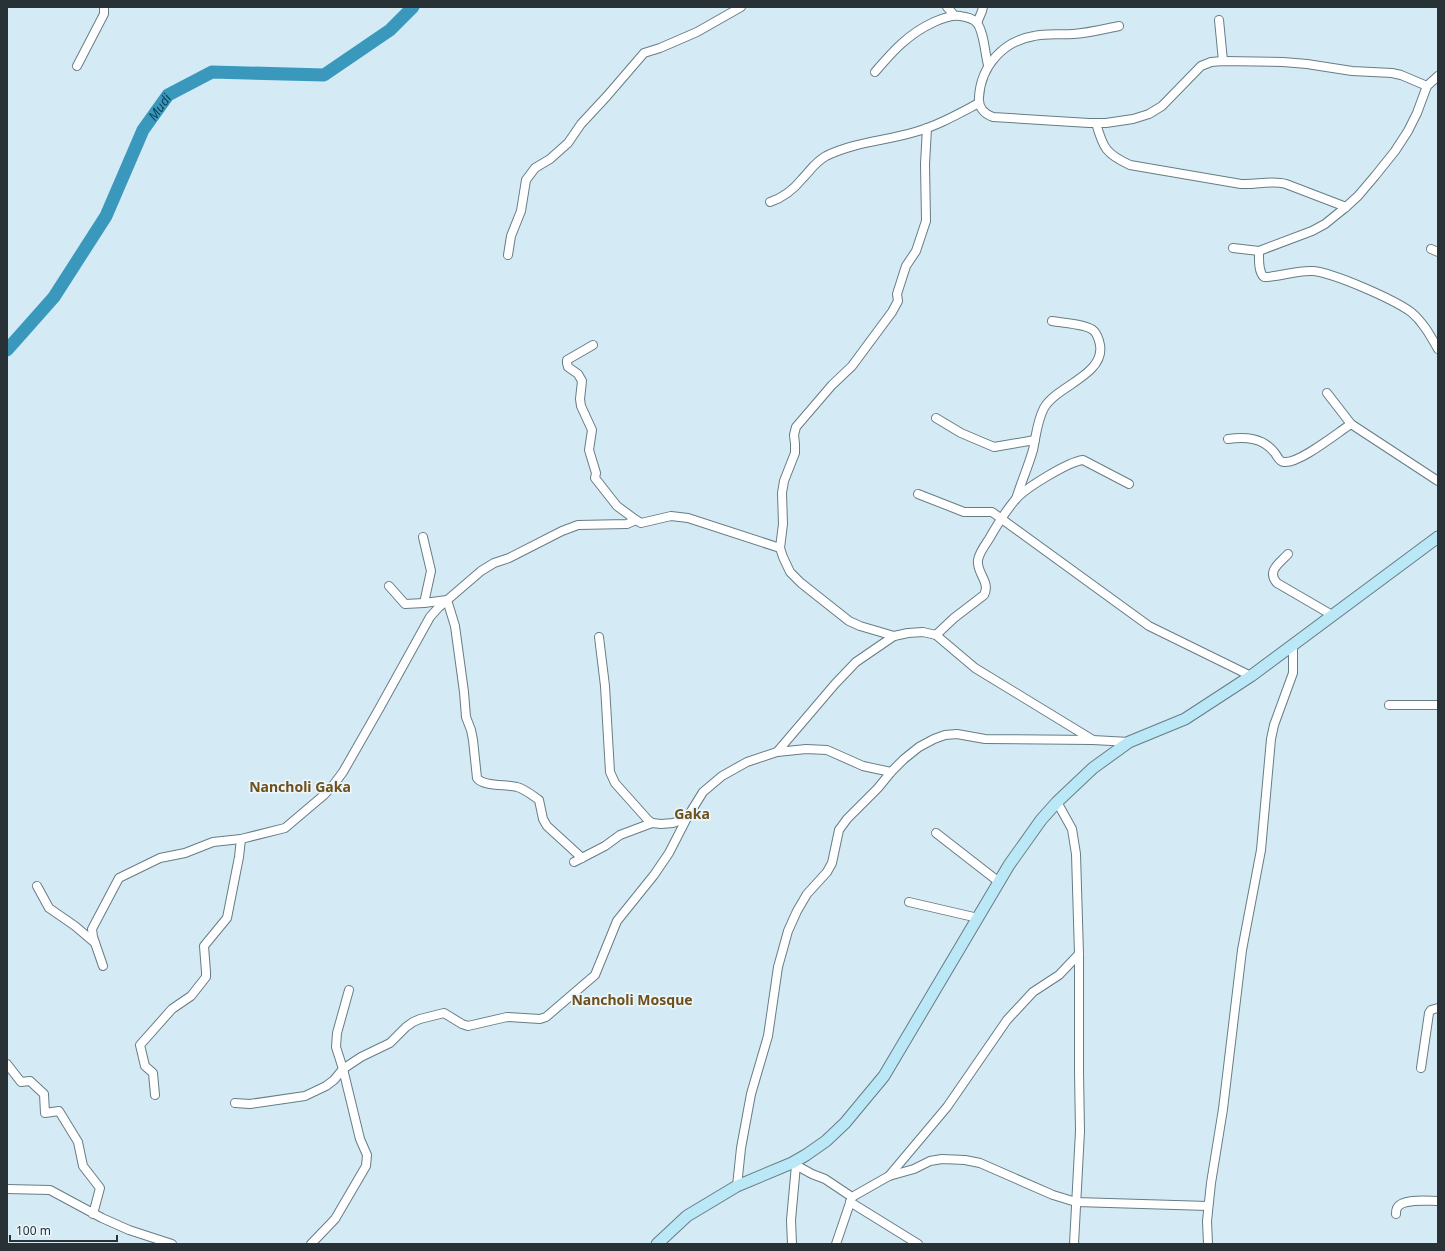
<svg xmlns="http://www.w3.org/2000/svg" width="1445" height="1251" font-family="'Noto Sans',sans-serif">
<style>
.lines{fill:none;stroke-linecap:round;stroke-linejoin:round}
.river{stroke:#3b98bd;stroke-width:13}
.street-casing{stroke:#687c85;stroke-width:10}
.secondary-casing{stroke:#687c85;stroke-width:13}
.street{stroke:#fff;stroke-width:8}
.secondary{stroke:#bae8f7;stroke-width:11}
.labels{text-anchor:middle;stroke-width:3.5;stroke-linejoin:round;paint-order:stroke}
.water-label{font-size:13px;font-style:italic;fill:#0a4155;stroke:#e9f6fc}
.quarter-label{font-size:14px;font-weight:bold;fill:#6f501b;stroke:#e9f6fc}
</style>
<rect width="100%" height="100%" fill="#d4eaf5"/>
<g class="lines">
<path class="river" id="s1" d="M7 350 54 297 106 216 143 130 168 95 212 72 324 75 390 30 413 7"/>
<g class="street-casing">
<g id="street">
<path d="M947 7 954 15"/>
<path d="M1219 20 1223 61"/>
<path d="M977 23 982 11 983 7"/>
<path d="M1119 26C1104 29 1089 33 1073 34 1060 35 1047 33 1034 36 1003 41 981 66 979 97 978 107 984 114 993 117L1089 123H1106L1133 119 1149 114 1162 106 1201 66 1211 62 1223 61 1283 62 1307 64 1352 71 1392 73 1401 75 1427 86"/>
<path d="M77 66 104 14V7"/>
<path d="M875 72C893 51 908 34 934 22 943 18 951 15 960 16 966 17 973 18 977 23 984 32 985 54 988 65"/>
<path d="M1096 123C1103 148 1106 154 1130 165L1241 184C1256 185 1271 180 1286 184L1346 207"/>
<path d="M770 202C782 198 794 189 802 179 811 170 814 163 826 156 854 142 885 141 915 132 937 126 958 114 979 103"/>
<path d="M1233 248 1259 251 1312 231 1325 224 1346 207 1358 196 1375 176 1395 151 1408 131 1417 113 1427 86 1438 76"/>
<path d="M1431 249 1438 252"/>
<path d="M1259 251C1259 258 1258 272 1264 277 1280 277 1296 270 1313 271 1334 273 1393 299 1411 312 1423 322 1430 335 1438 349"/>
<path d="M508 255 511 236 521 211 526 180 535 168 550 159 568 143 581 124 607 96 644 53 660 48 697 32 741 7"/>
<path d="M593 345 567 360V363L568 367 578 374 582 381 580 399 581 406 592 430 589 450 596 473 595 478 617 506 636 520"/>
<path d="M1327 393 1351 424 1438 481"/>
<path d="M936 418 961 433 994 447 1035 440"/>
<path d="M1228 439C1245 437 1262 437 1274 452 1277 455 1279 462 1284 462 1299 464 1337 433 1351 424"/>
<path d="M918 494 964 512H992L1149 626 1251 676"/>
<path d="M1016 499C1021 483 1028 467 1033 450 1036 436 1037 421 1044 408 1056 386 1105 375 1100 345 1099 340 1097 334 1094 331 1088 324 1062 323 1052 321"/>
<path d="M423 537 431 571 424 603 447 600 455 626 464 692 466 717 471 730 473 740 477 778C483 787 507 784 517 787 525 789 533 796 539 800L543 819 547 826 582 858"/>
<path d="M1288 554C1280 563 1266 571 1277 583L1332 615"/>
<path d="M389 586 405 604 424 603"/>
<path d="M936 635 954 618 984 595C991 582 976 573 978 560 979 553 985 545 989 539 997 525 1005 512 1015 500 1025 488 1068 462 1083 460L1129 484"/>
<path d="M894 636 860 626 849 621 801 583 790 572 783 557 780 548 783 524 782 493 784 481 795 453V444L794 435 796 427 832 385 852 366 892 312 898 301 897 294 906 266 916 251 926 221 925 164 927 128"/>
<path d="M599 637 605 686 610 772 615 783 648 820 652 823 661 824 673 823 679 821 690 813 703 792 722 776 747 762 777 752 835 684 856 662 894 636 908 633 923 632 936 635 975 668 1093 740 1129 742"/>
<path d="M1389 705H1438"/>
<path d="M777 752 806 749 827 750 863 766 891 772"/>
<path d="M1057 802 1072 829 1076 854 1079 954V1072L1080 1131 1074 1244"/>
<path d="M936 833 999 882"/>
<path d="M574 862 605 846 620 835 652 823"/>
<path d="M37 886 49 908 75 926 95 943"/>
<path d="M909 902 978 918"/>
<path d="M103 966 93 937 92 929 119 878 160 858 185 853 213 842 241 839 285 828 324 795 334 784 343 772 379 709 430 617 438 608 481 571 494 563 509 558 562 531 578 525 627 524 636 520 641 523 671 516 688 518 780 548"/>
<path d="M7 1064 21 1082 30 1081 44 1094 45 1113 59 1111 78 1142 83 1166 100 1188 93 1214"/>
<path d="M1421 1068 1429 1013 1431 1010 1438 1008"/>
<path d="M155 1095 153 1073 145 1066 140 1045 172 1009 191 996 206 977V972L204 946 227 918 239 857 241 839"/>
<path d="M235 1103 250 1104 305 1096 326 1086 334 1080 343 1069 361 1057 390 1043 406 1027 413 1022 420 1019 444 1013 462 1024 468 1026 507 1017 540 1019 546 1017 595 975 617 921 654 875 669 853 689 814"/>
<path d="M792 1163 812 1174 825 1179 852 1197 889 1176 914 1169 930 1161 942 1159 965 1160 980 1163 1053 1195 1076 1202 1208 1206"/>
<path d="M889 1176 947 1107 1007 1020 1033 992 1059 975 1079 954"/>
<path d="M737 1186 741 1148 751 1094 768 1036 778 967 788 931 797 911 807 894 827 872 832 863 839 830 847 819 878 788 891 772 904 759 919 747 934 739 945 735 957 734 985 739 1093 740"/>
<path d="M7 1189 50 1190 102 1218 129 1230 172 1244"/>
<path d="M850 1202 918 1244"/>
<path d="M1396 1214C1396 1212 1396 1210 1397 1208 1402 1198 1429 1201 1438 1201"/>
<path d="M311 1244 335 1219 366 1166 367 1155 360 1139 343 1069 336 1047 337 1033 349 990"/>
<path d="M792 1244 791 1220 796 1165"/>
<path d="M836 1244 852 1197"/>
<path d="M1208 1244 1207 1221 1211 1183 1223 1109 1242 950 1261 850 1271 739 1274 725 1293 673V644"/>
</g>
</g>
<g class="secondary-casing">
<path id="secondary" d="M657 1244 687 1216 737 1186 792 1163 806 1155 826 1141 845 1123 884 1076 1009 865 1041 820 1057 802 1093 768 1129 742 1185 719 1251 676 1438 537"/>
</g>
<use href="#street" class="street"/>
<use href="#secondary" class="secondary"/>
</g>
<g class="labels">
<g class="water-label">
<text dy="5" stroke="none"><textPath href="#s1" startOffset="289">Mudi</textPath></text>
</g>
<g class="quarter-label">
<text x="300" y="792">Nancholi Gaka</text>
<text x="692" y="819">Gaka</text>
<text x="632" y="1005">Nancholi Mosque</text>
</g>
</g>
<rect width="1445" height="1251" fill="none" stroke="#283135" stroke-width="16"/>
<path d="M10 1235v6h107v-6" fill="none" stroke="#283135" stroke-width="2"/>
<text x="16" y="1235" font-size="12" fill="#283135" stroke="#e9f6fc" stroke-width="3" paint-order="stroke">100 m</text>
</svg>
